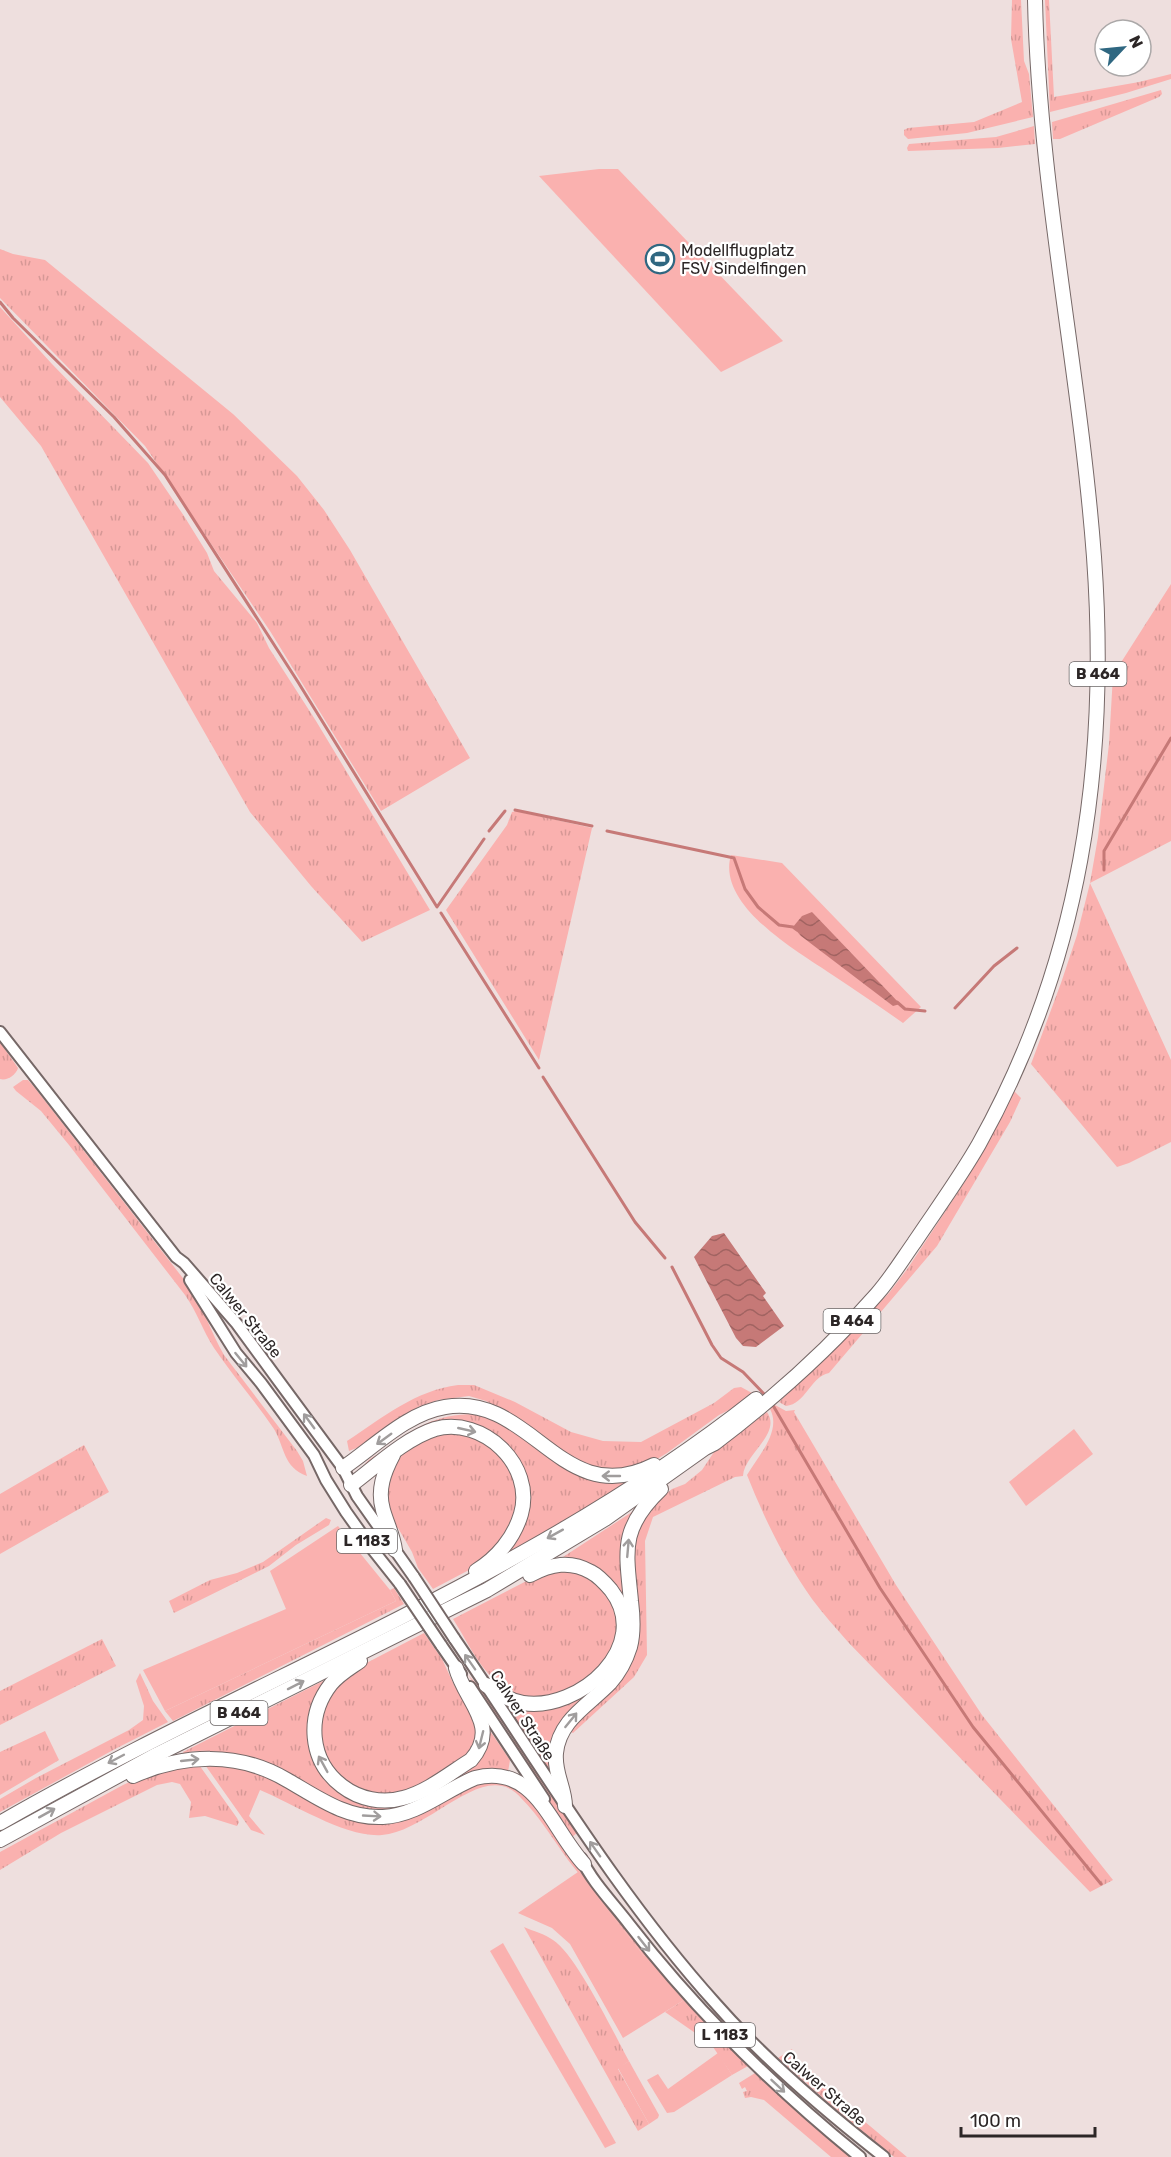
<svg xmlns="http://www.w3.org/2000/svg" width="1171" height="2157" font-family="Rubik,sans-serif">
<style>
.grass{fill:url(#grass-tufts)}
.garden{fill:#fab1af}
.water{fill:url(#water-waves)}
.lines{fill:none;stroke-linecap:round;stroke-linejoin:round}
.stream{stroke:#c67977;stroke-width:3}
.major-casing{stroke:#766867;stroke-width:14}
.highway-casing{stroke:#766867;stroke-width:16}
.major{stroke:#fff;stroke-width:10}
.highway{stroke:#fff;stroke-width:14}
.major-bridge-casing{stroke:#766867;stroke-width:14;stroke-linecap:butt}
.major-bridge{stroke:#fff;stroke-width:10}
.oneway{stroke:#a09d9d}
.labels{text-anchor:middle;stroke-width:4.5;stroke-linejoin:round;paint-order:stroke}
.shield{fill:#fff;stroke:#6b6767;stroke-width:1.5}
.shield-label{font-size:15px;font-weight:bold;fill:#2c2626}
.poi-label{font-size:16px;fill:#2c2626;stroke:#fff;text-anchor:start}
.street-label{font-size:16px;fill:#2c2626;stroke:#fff}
</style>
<defs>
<pattern id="grass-tufts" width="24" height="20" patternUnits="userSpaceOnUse" patternTransform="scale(1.5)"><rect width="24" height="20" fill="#fab1af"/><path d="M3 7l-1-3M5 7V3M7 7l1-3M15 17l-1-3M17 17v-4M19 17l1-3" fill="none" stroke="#d69896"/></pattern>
<pattern id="water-waves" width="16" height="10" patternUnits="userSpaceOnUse" patternTransform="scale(1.5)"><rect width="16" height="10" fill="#c67977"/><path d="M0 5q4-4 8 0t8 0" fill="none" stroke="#a16361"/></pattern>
</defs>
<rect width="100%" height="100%" fill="#eedfde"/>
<g class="grass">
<path d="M1012 0H1021L1024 61 1029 74 1033 117 967 133 908 139 904 135V130L908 128 974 122 1022 102 1011 39Z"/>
<path d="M1045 0H1049L1054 97 1139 82 1171 74V79L1126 93 1050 112Z"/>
<path d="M1161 90 1162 94 1159 97 1060 139H1053L1052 122Z"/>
<path d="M1034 126 1035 144 998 148 908 151 907 148 909 144 996 137Z"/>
<path d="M0 249 13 254 45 260 233 414 297 476 324 510 350 550 470 758 381 811 270 631 145 446 0 298Z"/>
<path d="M0 307 52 364 148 463 184 516 207 553 214 571 257 623 269 648 316 721 430 910 362 942 311 886 250 812 41 446 0 397Z"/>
<path d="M1171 584V841L1090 883 1171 1060V1142L1129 1163 1117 1167 1031 1064 1061 983 1077 935 1090 883 1098 837 1109 744 1113 675Z"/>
<path d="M516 811 592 828 539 1060 446 910 507 825 512 812Z"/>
<path d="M0 1042 18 1068C16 1075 7 1081 0 1079Z"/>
<path d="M23 1080H28L35 1088 189 1286C204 1308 211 1333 224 1355L297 1451 303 1461 307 1476C283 1467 285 1448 274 1429 255 1401 233 1376 214 1348 203 1331 197 1312 185 1295L69 1145 41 1111 16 1091 13 1087Z"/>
<path d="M1014 1091 1021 1098 1010 1122 937 1246 829 1373C810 1377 806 1404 786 1406L779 1402 889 1293 908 1268 966 1180 988 1143Z"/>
<path d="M458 1385H474L515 1402 571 1432 603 1441 641 1442 714 1403 734 1388 741 1387 752 1393 743 1401V1403L719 1415 667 1453 654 1461 629 1470 584 1467 520 1420 486 1401 469 1396 438 1400 418 1407 359 1447 349 1451 347 1441C382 1418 416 1390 458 1385Z"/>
<path d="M775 1405 786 1411 795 1410 794 1412 896 1585 982 1715 1113 1880 1090 1892 848 1642C836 1628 823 1614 812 1599 785 1561 764 1518 747 1475 758 1456 782 1431 770 1409Z"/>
<path d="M767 1412C782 1434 744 1454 743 1476L735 1477 653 1517 645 1541 647 1655 634 1677 573 1733 569 1731 574 1723 610 1691 637 1528 651 1506 672 1489 685 1484 702 1470 714 1452Z"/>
<path d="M475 1414 493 1417 557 1461 631 1479 620 1490 505 1556 515 1538 522 1469 457 1422 366 1466 365 1464C370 1457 376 1456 383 1451 414 1428 435 1414 475 1414Z"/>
<path d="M444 1432 477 1435 504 1457 518 1488 516 1517 505 1538 484 1559 469 1570 433 1589 418 1568 412 1552 398 1528 396 1529 385 1501 391 1470 400 1455 414 1446 430 1437Z"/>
<path d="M84 1445 109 1492 0 1554V1494Z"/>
<path d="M635 1510 636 1511C608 1558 641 1604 624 1651 607 1701 547 1704 554 1768L550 1772 509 1709V1707L512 1706C580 1727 665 1645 611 1582 603 1573 592 1564 580 1561 574 1560 568 1560 563 1557Z"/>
<path d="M326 1518 331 1520 329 1525 296 1545 269 1566 174 1613 169 1601 210 1580 237 1573 263 1562Z"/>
<path d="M556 1569C566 1571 584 1571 592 1577 600 1582 607 1594 611 1602 639 1659 553 1720 505 1688 480 1672 468 1642 453 1619L544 1572Z"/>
<path d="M394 1588 404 1604 173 1721 165 1711 396 1601 390 1590Z"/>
<path d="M424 1633 442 1659 455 1687 475 1714 479 1734 469 1756 414 1791 399 1796 364 1794 332 1771 320 1740V1715L332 1689 353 1670Z"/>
<path d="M102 1639 116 1666 0 1725V1691Z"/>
<path d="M140 1673 153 1701 168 1722 115 1749 0 1812V1799L36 1778 129 1730 143 1720 144 1706 136 1681Z"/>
<path d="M468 1675 482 1689 577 1833 572 1837 511 1742 514 1740Z"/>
<path d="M329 1678 311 1747 370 1805 473 1766 488 1728 510 1760 508 1772 453 1783 451 1781C437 1791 414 1806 398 1809 342 1822 302 1775 252 1758 244 1755 234 1754 225 1753 212 1751 196 1749 184 1754L183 1752Z"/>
<path d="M45 1731 59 1760 0 1795V1752Z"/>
<path d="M197 1762 237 1818 239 1822 237 1826 205 1816 189 1818 191 1802 180 1784 172 1782 157 1785 61 1833 0 1870V1852L123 1785 154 1771Z"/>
<path d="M203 1762 257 1771 370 1821 472 1784 491 1780 526 1791 646 1955 644 1956C619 1924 593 1892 568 1860 553 1839 539 1816 521 1798 517 1793 509 1787 502 1786 469 1778 422 1832 382 1835 346 1838 294 1804 260 1790L249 1816 265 1835 251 1830Z"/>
<path d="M524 1927C533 1931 545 1934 553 1940 576 1954 614 2034 629 2061L618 2069 649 2124 638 2131Z"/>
<path d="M684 2000 748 2066 732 2075 711 2044 665 2012Z"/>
<path d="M792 2049 795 2059 813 2072 821 2085 907 2157H894L840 2113 778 2058Z"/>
<path d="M755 2073 763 2081 853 2157H831L764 2100 751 2097 745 2098 743 2092 747 2091 745 2087 742 2089 739 2083Z"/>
</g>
<g class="garden">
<path d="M599 169H618L783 341 721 372 539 176Z"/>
<path d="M731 855 782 863 921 1007 903 1023C879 1006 855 990 831 974 797 951 716 905 731 855Z"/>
<path d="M1074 1429 1093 1454 1026 1506 1009 1482Z"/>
<path d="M338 1526 390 1590 396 1601 165 1711 143 1670 286 1609 270 1571Z"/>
<path d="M578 1872 644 1956 646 1955 684 2000 623 2038 570 1944 552 1928 518 1913Z"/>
<path d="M503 1943 616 2143 605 2148 490 1951Z"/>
<path d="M718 2053 732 2075 674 2112 667 2113 647 2080 658 2074 668 2089Z"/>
<path d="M629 2061 659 2115 658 2118 649 2124 618 2068Z"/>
</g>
<g class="water">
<path d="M812 912 900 1004 893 1006 801 936 793 927 802 916Z"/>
<path d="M724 1233 766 1293 763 1296 784 1326 756 1347 743 1346 736 1338 694 1257 712 1236Z"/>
</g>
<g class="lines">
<g class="stream">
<path d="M0 302 13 318 114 417 165 475 298 682 437 907 484 839"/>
<path d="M515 810 592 826"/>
<path d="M489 831 505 811"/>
<path d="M607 831 734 858 745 889 758 907 779 925 793 927 797 930"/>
<path d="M1104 870V851L1171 738"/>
<path d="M441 913 539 1068"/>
<path d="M897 1002 905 1009 925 1011"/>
<path d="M955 1008 994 966 1017 948"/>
<path d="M543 1077 635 1222 665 1258"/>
<path d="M672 1267 712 1345 721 1358 743 1372 767 1397"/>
<path d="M771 1402 880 1588 973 1727 1101 1884"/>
</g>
<g class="major-casing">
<g id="major">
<path d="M0 1032 176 1257 184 1263 237 1324 278 1380 343 1468 357 1496 414 1577"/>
<path d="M190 1280 236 1353 261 1383 314 1455 326 1480 346 1512 373 1550 400 1584"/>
<path d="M454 1638C539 1762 615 1892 716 2004 766 2061 825 2111 884 2157"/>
<path d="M441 1645 461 1674"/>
<path d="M470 1687 544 1799"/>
<path d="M581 1858C592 1882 613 1903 629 1924 696 2011 775 2088 860 2157"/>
</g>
</g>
<g class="highway-casing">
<g id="highway">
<path d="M393 1455C384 1472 377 1490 383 1510 387 1524 393 1535 395 1550"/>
<path d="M343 1468C374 1447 407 1413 445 1407 532 1392 561 1512 654 1465"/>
<path d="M351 1485C375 1467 406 1438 435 1429 483 1416 535 1465 521 1514 514 1538 497 1558 476 1571"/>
<path d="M360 1661C350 1668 339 1674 331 1684 306 1716 309 1761 342 1786 359 1799 382 1804 403 1798 427 1792 450 1773 471 1760 501 1726 465 1702 456 1668"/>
<path d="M486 1685C497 1692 509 1701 523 1703 579 1712 654 1646 611 1590 605 1583 599 1576 591 1572 570 1560 551 1564 530 1575"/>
<path d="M133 1776C183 1754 238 1751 287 1780 317 1797 346 1819 383 1817 418 1815 443 1791 475 1778 536 1763 550 1827 584 1864"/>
<path d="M565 1806C565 1788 554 1773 556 1753 559 1720 589 1705 610 1683 619 1673 626 1660 630 1647 634 1632 633 1617 631 1601 626 1550 620 1528 661 1489"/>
<path d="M0 1823C250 1679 528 1580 756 1399"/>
<path d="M0 1840 156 1755 487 1590 605 1519 705 1448 715 1443C773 1399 829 1349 877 1294 891 1278 902 1260 914 1243 936 1210 959 1179 979 1144 1081 961 1109 764 1094 557 1080 370 1039 187 1035 0"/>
</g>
</g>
<use href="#major" class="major"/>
<use href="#highway" class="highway"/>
<g class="major-bridge-casing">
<g id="major-bridge">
<path d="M414 1577 454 1638"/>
<path d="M400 1584 441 1645"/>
</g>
</g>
<use href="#major-bridge" class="major-bridge"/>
</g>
<defs><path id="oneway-shaft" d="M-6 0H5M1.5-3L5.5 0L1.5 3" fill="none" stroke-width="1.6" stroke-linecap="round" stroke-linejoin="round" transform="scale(1.5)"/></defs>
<g class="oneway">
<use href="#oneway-shaft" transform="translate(241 1360) rotate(51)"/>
<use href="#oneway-shaft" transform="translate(309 1421) rotate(-126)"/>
<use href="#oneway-shaft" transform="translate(467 1430) rotate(13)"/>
<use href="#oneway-shaft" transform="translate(384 1439) rotate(144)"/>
<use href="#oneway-shaft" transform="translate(611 1476) rotate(-180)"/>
<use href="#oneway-shaft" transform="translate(555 1534) rotate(151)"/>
<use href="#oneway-shaft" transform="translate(628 1548) rotate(-85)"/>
<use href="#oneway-shaft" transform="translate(470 1662) rotate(-125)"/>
<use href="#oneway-shaft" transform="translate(296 1685) rotate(-27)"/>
<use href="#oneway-shaft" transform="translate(571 1720) rotate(-51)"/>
<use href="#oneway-shaft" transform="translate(481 1740) rotate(104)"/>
<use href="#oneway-shaft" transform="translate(116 1759) rotate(152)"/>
<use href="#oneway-shaft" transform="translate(190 1760) rotate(-6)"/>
<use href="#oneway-shaft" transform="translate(323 1764) rotate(-119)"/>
<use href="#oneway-shaft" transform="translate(47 1813) rotate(-29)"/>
<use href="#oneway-shaft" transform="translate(372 1816) rotate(3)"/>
<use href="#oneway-shaft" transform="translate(595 1849) rotate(-125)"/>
<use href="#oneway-shaft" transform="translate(644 1944) rotate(52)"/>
<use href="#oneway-shaft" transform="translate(778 2086) rotate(43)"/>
</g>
<defs>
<g id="stadium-ring" transform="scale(1.5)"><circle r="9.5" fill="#fff" stroke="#2f6781" stroke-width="1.5"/><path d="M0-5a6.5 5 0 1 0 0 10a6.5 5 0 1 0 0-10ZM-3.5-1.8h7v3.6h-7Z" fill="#2f6781"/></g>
</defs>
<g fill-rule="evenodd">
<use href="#stadium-ring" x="660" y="259"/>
</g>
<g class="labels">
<g class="shield">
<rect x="1069.5" y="662" width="57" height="24" rx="4.5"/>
<rect x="823.5" y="1309" width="57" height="24" rx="4.5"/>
<rect x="337" y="1529" width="60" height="24" rx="4.5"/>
<rect x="210.5" y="1701" width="57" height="24" rx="4.5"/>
<rect x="695" y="2023" width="60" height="24" rx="4.5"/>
</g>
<g class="shield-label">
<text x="1098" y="679">B 464</text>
<text x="852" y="1326">B 464</text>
<text x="367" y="1546">L 1183</text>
<text x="239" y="1718">B 464</text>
<text x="725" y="2040">L 1183</text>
</g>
<g class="poi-label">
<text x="681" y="256">Modellflugplatz<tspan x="681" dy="18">FSV Sindelfingen</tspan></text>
</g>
<g class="street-label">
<text transform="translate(246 1315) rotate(51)" y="6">Calwer Straße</text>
<text transform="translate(523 1715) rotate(57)" y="6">Calwer Straße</text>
<text transform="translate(825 2088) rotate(41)" y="6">Calwer Straße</text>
</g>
</g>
<g transform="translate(1123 48) rotate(64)"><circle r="28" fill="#ffffff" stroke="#aba8a8" stroke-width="1.5"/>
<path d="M0-4.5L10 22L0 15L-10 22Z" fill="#2f6781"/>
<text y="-9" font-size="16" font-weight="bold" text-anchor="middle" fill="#2c2626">N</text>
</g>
<path d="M961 2127v9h134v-9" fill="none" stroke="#2c2626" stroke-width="3"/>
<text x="970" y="2127" font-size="18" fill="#2c2626" stroke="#ffffff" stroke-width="4.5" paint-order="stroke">100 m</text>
</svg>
